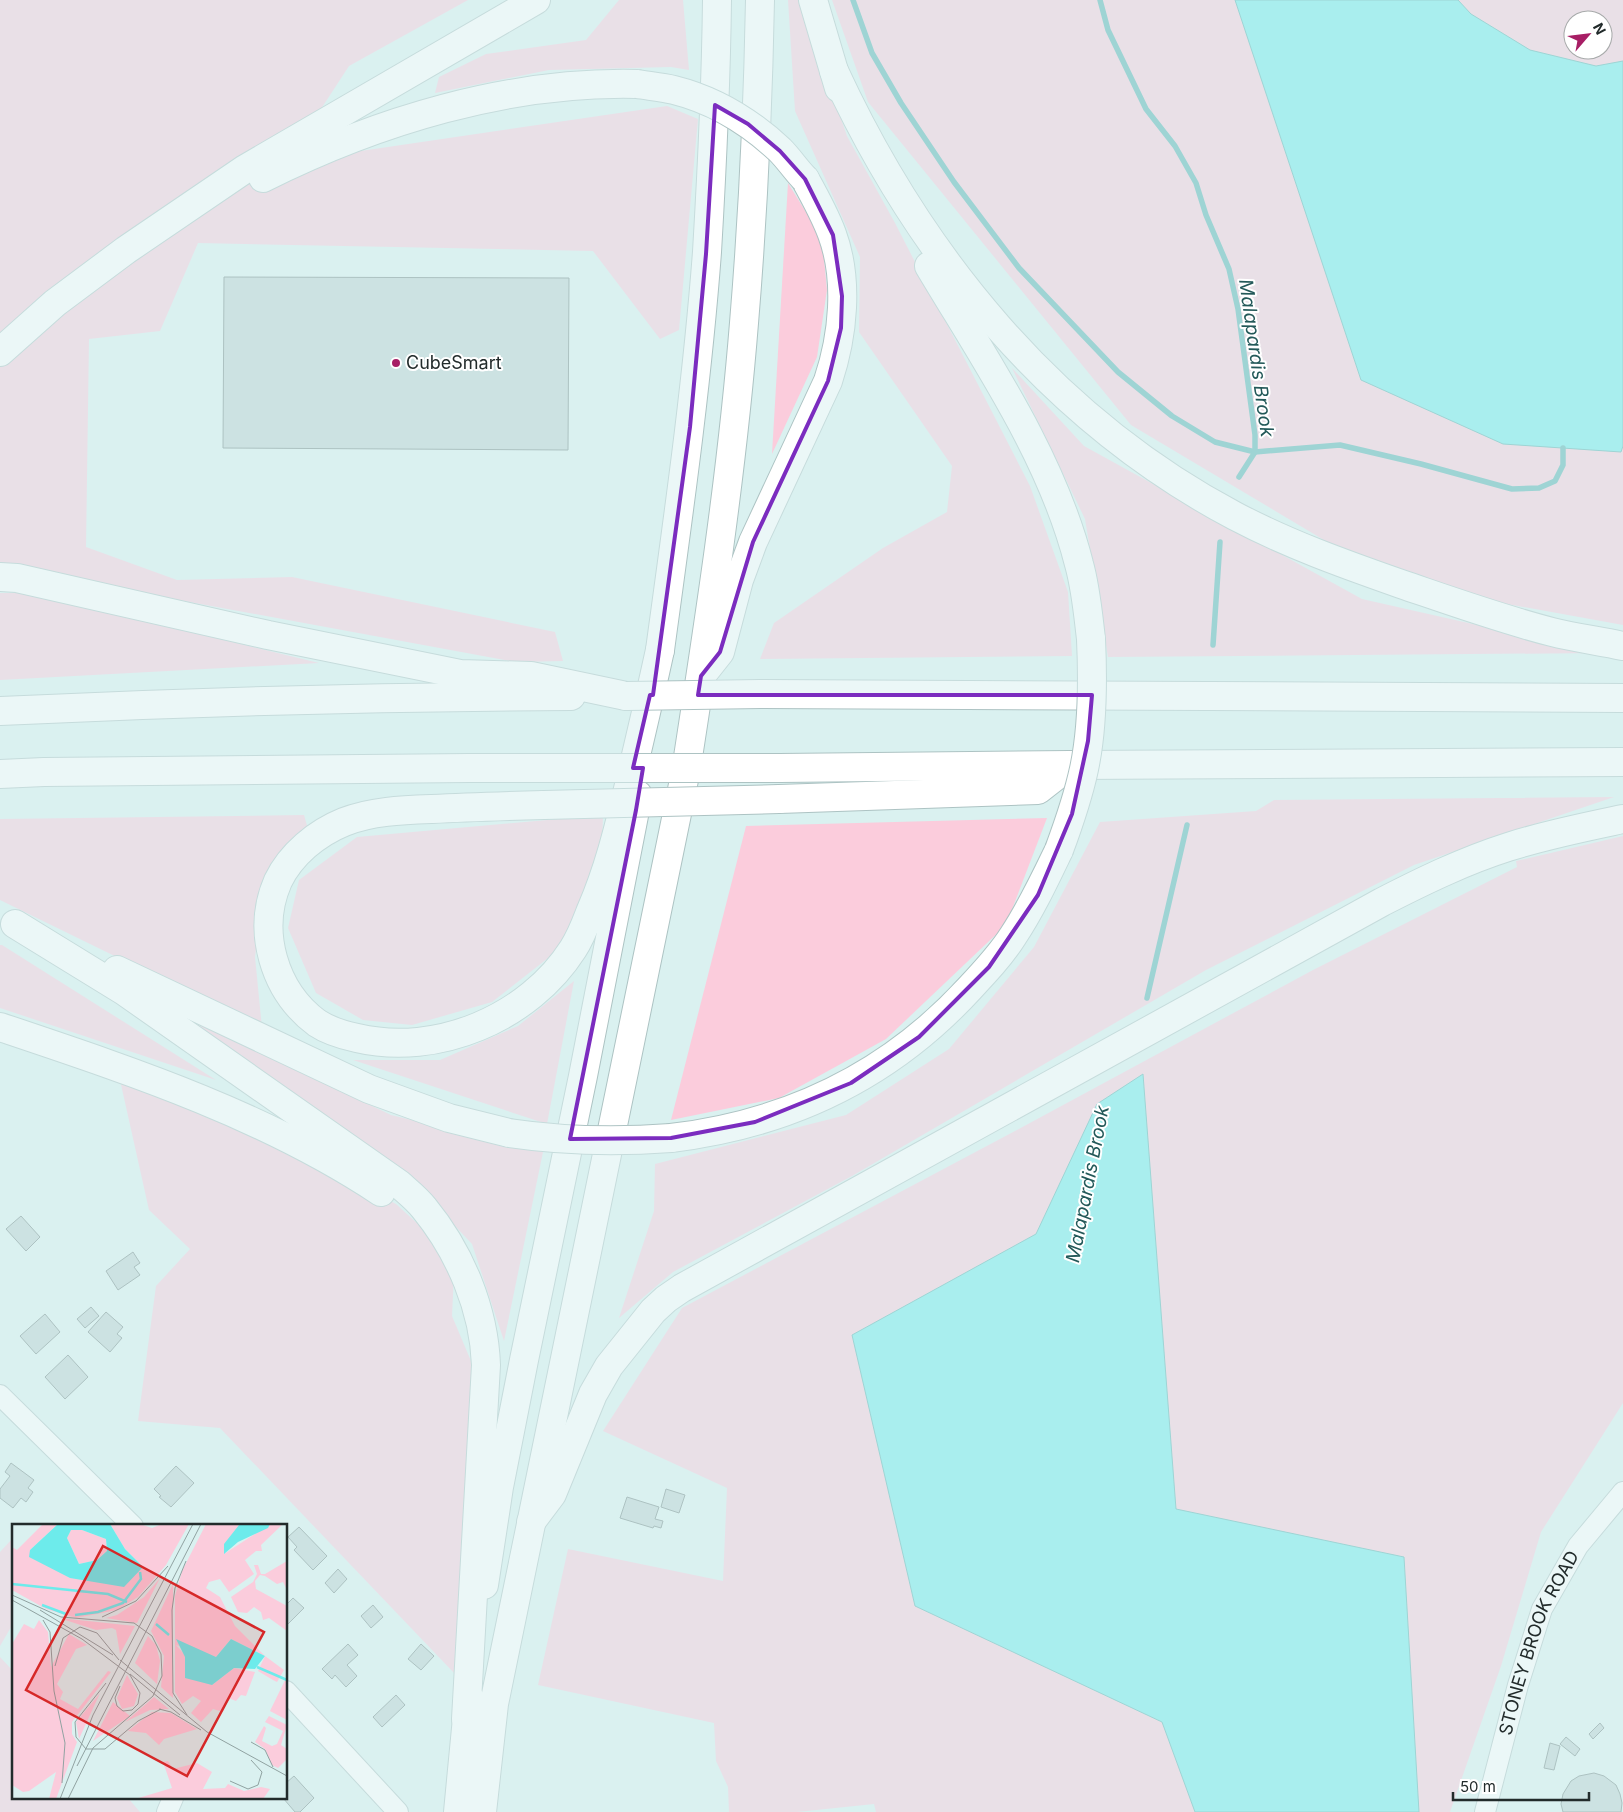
<svg xmlns="http://www.w3.org/2000/svg" width="1623" height="1812" font-family="Inter,sans-serif">
<style>
.green{fill:#fbccdc;fill-rule:evenodd}
.water{fill:#6debeb;stroke:#56b1b1}
.lines{fill:none;stroke-linecap:round;stroke-linejoin:round}
.stream{stroke:#56b1b1;stroke-width:5.5}
.building{fill:#bad1d0;stroke:#758a89}
.minor-casing{stroke:#adc3c3;stroke-width:22}
.primary-casing{stroke:#adc3c3;stroke-width:30}
.trunk-casing{stroke:#adc3c3;stroke-width:30}
.motorway-casing{stroke:#adc3c3;stroke-width:30}
.minor{stroke:#fff;stroke-width:20}
.primary{stroke:#fff;stroke-width:28}
.trunk{stroke:#fff;stroke-width:28}
.motorway{stroke:#fff;stroke-width:28}
.motorway-bridge-casing{stroke:#adc3c3;stroke-width:30;stroke-linecap:butt}
.motorway-bridge{stroke:#fff;stroke-width:28}
.marked{fill:none;stroke:#7b2cbf;stroke-width:4;stroke-linejoin:round}
.poi-dot{fill:#a71e65;stroke:#fff;stroke-width:2}
.labels{text-anchor:middle;stroke-width:4;stroke-linejoin:round;paint-order:stroke}
.poi-label{font-size:18px;fill:#222b2b;stroke:#fff;text-anchor:start}
.street-label{font-size:18px;fill:#222b2b;stroke:#fff}
.water-label{font-size:19px;font-style:italic;fill:#235959;stroke:#fff}
.inset-river{fill:none;stroke:#6debeb;stroke-width:2.5}
.inset-road{fill:none;stroke:#90a2a1;stroke-width:1}
.view{fill:#d62828;fill-opacity:0.15;stroke:#d62828;stroke-width:2.5}
.inset-edge{fill:none;stroke:#222b2b;stroke-width:2.5}
</style>
<rect width="100%" height="100%" fill="#daf1f0"/>
<g class="green">
<path d="M0 0H468L349 66 319 112 347 153 667 106 698 119 679 330 660 339 593 251 198 243 160 331 89 339 86 547 177 580 292 577 555 632 563 661 516 662 0 567Z"/>
<path d="M619 0H683L689 70 671 67 549 70 435 93 439 77 486 54 586 40Z"/>
<path d="M788 0H800L847 136 895 223 1030 486 1068 592 1072 656 760 659 774 623 883 548 947 512 952 466 859 332 860 257 795 111Z"/>
<path d="M832 0H1235L1361 380 1621 452 1623 446V625L1496 602 1339 549 1131 425 868 102Z"/>
<path d="M1458 0H1623V61L1596 66 1530 50 1471 14ZM1573 20H1603V50H1573Z"/>
<path d="M788 183 822 238 827 290 817 357 772 454Z"/>
<path d="M1012 368 1084 446 1362 599 1602 653 1108 657 1085 519Z"/>
<path d="M0 593H31L319 663 0 680Z"/>
<path d="M1614 797 1414 865 1206 970 852 1176 673 1272 619 1318 654 1211 655 1164 846 1115 949 1049 1034 947 1100 822 1256 811 1274 800Z"/>
<path d="M304 815 308 829 265 876 255 957 262 1028 0 900V819Z"/>
<path d="M603 815 602 843 590 891 557 951 492 1002 412 1025 363 1020 316 993 288 928 299 880 357 837Z"/>
<path d="M1047 818 1006 925 886 1039 779 1098 671 1120 746 826Z"/>
<path d="M1623 836V1403L1541 1532 1501 1666 1450 1812H1419L1404 1557 1176 1510 1143 1074 1097 1104 1036 1234 852 1335 915 1606 1162 1722 1195 1812H876L874 1804 797 1812H729L728 1787 716 1761 714 1723 538 1685 568 1549 723 1581 727 1488 603 1431 682 1308 1015 1131 1313 970 1517 867 1516 861Z"/>
<path d="M0 945H2L216 1080 0 1008Z"/>
<path d="M574 981 547 1124 353 1060H440L518 1026Z"/>
<path d="M187 1017 391 1115 543 1152 504 1341 472 1244 405 1173Z"/>
<path d="M120 1080 257 1130 396 1204 430 1235 454 1273 452 1316 479 1380 455 1674 220 1428 138 1421 156 1286 190 1249 149 1210Z"/>
<path d="M14 1537V1622L0 1646V1552Z"/>
<path d="M0 1657 14 1672V1798H128L140 1812H0Z"/>
</g>
<g class="water">
<path d="M1235 0H1458L1471 14 1530 50 1596 66 1623 61V446L1621 452 1503 444 1361 380Z"/>
<path d="M1143 1074 1176 1509 1404 1557 1419 1812H1195L1162 1722 915 1606 852 1335 1036 1234 1097 1104Z"/>
</g>
<g class="lines">
<g class="stream">
<path d="M853 0 872 53 901 103 954 182 1019 268 1118 372 1172 416 1215 442 1255 452 1340 445 1421 464 1512 489 1539 488 1555 481 1563 465V448"/>
<path d="M1100 0 1108 30 1146 109 1175 146 1196 183 1206 215 1229 269 1238 309 1255 435V452L1239 477"/>
<path d="M1213 645 1220 542"/>
<path d="M1147 998 1187 825"/>
</g>
</g>
<g class="building">
<path d="M224 277 569 278 568 450 223 448Z"/>
<path d="M21 1216 40 1237 26 1251 6 1229Z"/>
<path d="M133 1252 140 1263 134 1267 140 1275 118 1290 106 1271Z"/>
<path d="M91 1307 99 1316 85 1328 77 1319Z"/>
<path d="M106 1312 123 1327 117 1334 122 1338 110 1352 88 1332Z"/>
<path d="M45 1314 60 1332 36 1354 20 1336Z"/>
<path d="M68 1355 88 1377 65 1399 45 1377Z"/>
<path d="M11 1463 34 1480 28 1488 33 1492 26 1502 21 1498 13 1508 0 1498V1489L10 1476 5 1472Z"/>
<path d="M176 1466 194 1483 171 1507 159 1497 161 1496 154 1489Z"/>
<path d="M666 1489 685 1495 679 1513 661 1507Z"/>
<path d="M627 1497 659 1507 655 1519 663 1521 661 1528 654 1526 653 1528 620 1518Z"/>
<path d="M299 1527 327 1556 313 1570 294 1550 297 1547 288 1537Z"/>
<path d="M338 1569 347 1579 334 1593 325 1583Z"/>
<path d="M293 1598 304 1608 286 1626V1605Z"/>
<path d="M373 1605 383 1617 371 1628 361 1616Z"/>
<path d="M348 1644 358 1655 347 1665 357 1676 346 1687 335 1675 332 1679 322 1669Z"/>
<path d="M421 1644 434 1656 421 1670 408 1659Z"/>
<path d="M396 1695 405 1705 382 1727 373 1717Z"/>
<path d="M1600 1723 1604 1728 1593 1739 1589 1734Z"/>
<path d="M1566 1737 1580 1749 1575 1756 1560 1744Z"/>
<path d="M1550 1743 1560 1746 1554 1770 1544 1768Z"/>
<path d="M1594 1773 1604 1776 1616 1785 1620 1794 1622 1803 1621 1812H1563L1561 1804 1563 1794 1571 1781 1579 1776Z"/>
<path d="M294 1776 314 1798 300 1812H295L283 1798H286V1783Z"/>
</g>
<g class="lines">
<g class="minor-casing">
<g id="minor">
<path d="M0 1395 133 1526"/>
<path d="M286 1691 398 1812"/>
<path d="M167 1812 173 1798"/>
<path id="s1" d="M1485 1812 1518 1685 1542 1609 1578 1546 1623 1492"/>
</g>
</g>
<g class="primary-casing">
<g id="primary">
<path d="M484 1585 499 1487 524 1360 583 1076 638 795"/>
<path d="M458 1812 469 1697"/>
<path d="M482 1812 494 1704 686 770C709 622 732 473 744 323 753 215 758 108 760 0"/>
</g>
</g>
<g class="trunk-casing">
<path id="trunk" d="M660 650C678 518 697 385 707 252 712 168 716 84 717 0"/>
</g>
<g class="motorway-casing">
<g id="motorway">
<path d="M813 0 839 88"/>
<path d="M834 71C920 257 1052 419 1235 516 1288 544 1344 564 1401 584 1451 601 1501 619 1552 632 1576 638 1600 641 1623 646"/>
<path d="M263 178C377 121 508 81 637 84"/>
<path d="M929 266C985 360 1052 457 1079 564 1086 589 1088 614 1091 639"/>
<path d="M0 352 55 303 126 250 245 169 536 0"/>
<path d="M0 577 17 578 268 635 460 674 531 676 626 696"/>
<path d="M701 676 720 652 739 580 753 542 828 381C843 336 849 280 832 234 825 215 815 197 805 179"/>
<path d="M761 694 1623 698"/>
<path d="M0 711C190 702 381 697 571 696"/>
<path d="M779 768 1070 765 1623 762"/>
<path d="M0 774 44 772 470 768"/>
<path d="M779 799 1038 790 1070 765"/>
<path d="M544 805C507 806 470 807 432 809 403 810 371 811 344 822 317 833 291 854 278 881 256 931 274 991 317 1023 329 1031 343 1035 357 1038 437 1057 529 1018 573 949 581 937 586 923 591 910 608 871 618 831 628 789 639 743 650 696 660 650"/>
<path d="M15 924 124 991 399 1184C408 1192 417 1199 424 1208 460 1252 484 1309 486 1365L466 1719"/>
<path d="M117 970 369 1089 449 1118 509 1133"/>
<path d="M0 1027C131 1071 265 1115 381 1192"/>
<path d="M671 1138C788 1124 889 1076 969 989 985 972 1001 955 1013 936 1031 909 1045 879 1059 850"/>
<path d="M531 1522 552 1494 593 1394 609 1366 653 1311 666 1299 682 1288 1382 902C1423 881 1464 861 1508 847 1545 835 1585 827 1623 819"/>
</g>
</g>
<use href="#minor" class="minor"/>
<use href="#primary" class="primary"/>
<use href="#trunk" class="trunk"/>
<use href="#motorway" class="motorway"/>
<g class="motorway-bridge-casing">
<g id="motorway-bridge">
<path d="M637 84C649 86 662 87 674 90 714 100 750 122 780 150 789 159 796 170 805 179"/>
<path d="M626 696 761 694"/>
<path d="M470 768H779"/>
<path d="M544 805 779 799"/>
<path d="M1059 850C1069 823 1078 797 1084 769 1093 727 1093 682 1091 639"/>
<path d="M509 1133C563 1141 617 1142 671 1138"/>
</g>
</g>
<use href="#motorway-bridge" class="motorway-bridge"/>
</g>
<path d="M0 0H1623V1812H0ZM715 105 748 124 780 151 805 179 833 235 842 296 841 328 828 381 753 542 720 652 701 676 698 695H1092L1088 741 1072 814 1038 895 989 967 919 1037 851 1083 755 1122 671 1138 570 1139 636 810 643 768H633L650 695H653L690 427 706 254Z" fill="#daf1f0" fill-opacity=".55" fill-rule="evenodd"/>
<path class="marked" d="M715 105 748 124 780 151 805 179 833 235 842 296 841 328 828 381 753 542 720 652 701 676 698 695H1092L1088 741 1072 814 1038 895 989 967 919 1037 851 1083 755 1122 671 1138 570 1139 636 810 643 768H633L650 695H653L690 427 706 254Z"/>
<circle class="poi-dot" cx="396" cy="363" r="5"/>
<g class="labels">
<g class="poi-label">
<text x="406" y="369">CubeSmart</text>
</g>
<g class="street-label">
<text dy="6" stroke="none"><textPath href="#s1" startOffset="178">STONEY BROOK ROAD</textPath></text>
</g>
<g class="water-label">
<text transform="translate(1257 358) rotate(82)" y="7">Malapardis Brook</text>
<text transform="translate(1087 1184) rotate(-79)" y="7">Malapardis Brook</text>
</g>
</g>
<g transform="translate(12 1524)">
<rect width="275" height="275" fill="#daf1f0"/>
<path d="M31 0H46L18 26 58 54 131 43 113 25 98 0H128L140 4 150 0H177L154 41 126 73 105 86 64 94 34 85 0 66V23L5 26ZM194 0H229L212 30 258 0H271L249 21 250 27H244L233 36 242 50 217 68 208 55 197 58 194 64 208 73 223 102 253 132 272 146 265 158 261 156 246 147 253 132 219 115 204 133 164 121 200 161 222 144 243 148 234 172 229 171 224 177 216 174 211 188 201 185 189 198 179 189 189 177 181 172 170 180 163 168V72L170 47ZM59 6H70L94 15 95 27 85 36 67 40 55 14ZM275 37V66L271 58 265 60 253 52 248 51 243 57 244 65 275 82V107L257 94 251 96 249 88 242 83 235 89 226 88 219 73 241 58 245 50 242 41H246L249 50H253ZM148 54 125 99 94 94 105 91 132 73ZM161 60V174L149 163 152 132 139 107ZM47 94 123 102 108 130 104 106 100 104 84 106ZM27 96 36 108 39 143 57 110 75 121 64 125 45 160 51 168 48 175 66 185 96 147 99 148 60 198V210L65 218 44 275H37L44 248 17 267 11 268 0 261V120L12 100 22 105ZM136 112 144 121 148 137 145 160 123 139ZM115 151 126 170 122 182 110 185 105 174ZM275 152V196L258 187ZM88 169 67 215 64 198ZM142 173 157 185 138 186 113 198ZM101 178 118 192 81 217ZM140 188 159 189 185 205 152 215 147 221 134 209 116 207ZM257 192 275 201 269 221 275 225V235L266 244 260 241 253 225 243 218 252 202 254 204 250 217 260 222 265 220 271 207 253 198ZM156 237 161 245 185 239 200 248 191 265 213 264 216 260 232 267 249 263 258 265 251 275H123L160 264 151 238Z" fill="#fbccdc"/>
<path d="M46 0H98L113 25 131 43 112 63 58 54 17 33 18 26ZM59 6H70L94 15 95 27 85 36 67 40 55 14ZM258 0 256 4 226 18 212 30V20L227 1ZM164 115 204 133 219 115 253 132 243 145 222 144 200 161 173 154V133Z" fill="#6debeb" fill-rule="evenodd"/>
<path class="inset-river" d="M0 60 96 70 115 78M30 81 54 90M63 91 86 88 111 79 129 55 128 48M144 100 157 111M245 143 275 156"/>
<path class="inset-road" d="M174 37 163 64 160 86 161 169 175 191M0 71 49 93 122 99 140 112 149 130 150 152 141 172 81 224 56 275M0 76 70 115 118 151 128 169 126 180 120 186 111 187 105 182 103 174 108 162M28 86 101 131M90 93 124 77 156 42M31 96 38 108 42 167 53 219 50 259M108 136 195 208 275 252M43 142 51 114 68 103 85 109 107 136M118 150 168 191M94 159 63 198 64 213 74 225H93L126 197 149 185M147 185 159 188 189 206M239 218 253 226 261 243M65 242 189 0M218 257 236 265 246 261 250 248 239 236M48 275 81 191 181 0"/>
<path class="view" d="M91 22 252 108 175 252 14 166Z"/>
<rect width="275" height="275" class="inset-edge"/>
</g>
<g transform="translate(1588 35) rotate(62)"><circle r="24" fill="#ffffff" stroke="#a7aaaa"/>
<path d="M0-4L9 19L0 12L-9 19Z" fill="#a71e65"/>
<text y="-8" font-size="14" font-weight="bold" text-anchor="middle" fill="#222b2b">N</text>
</g>
<path d="M1453 1792v8h136v-8" fill="none" stroke="#222b2b" stroke-width="2.5"/>
<text x="1460" y="1792" font-size="15" fill="#222b2b" stroke="#ffffff" stroke-width="4" paint-order="stroke">50 m</text>
</svg>
